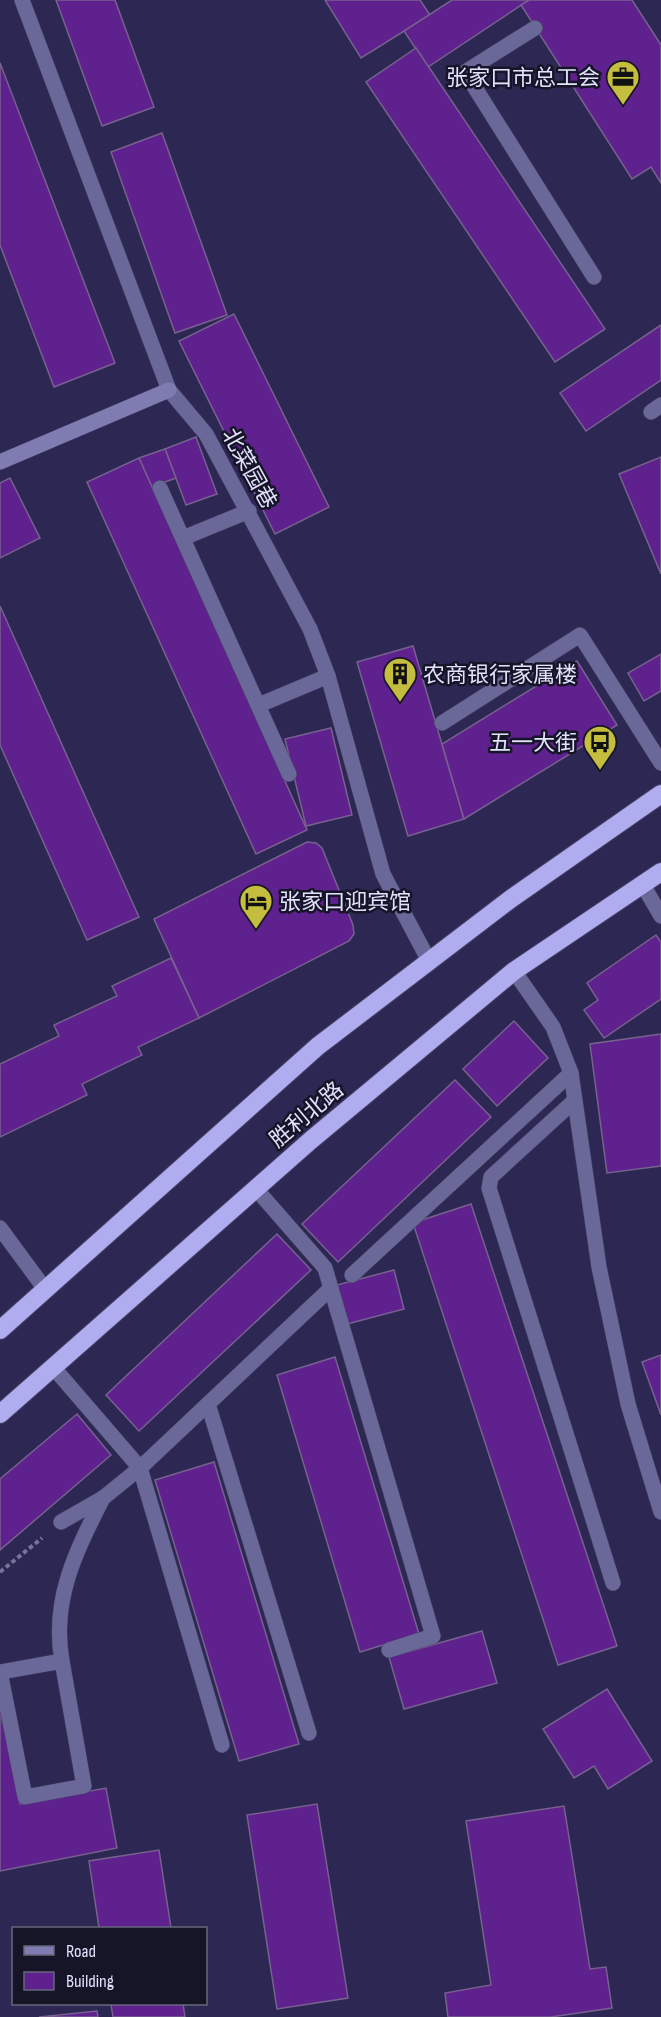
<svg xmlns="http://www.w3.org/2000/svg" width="661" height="2017" font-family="'Sofia Sans Condensed','Noto Sans SC',sans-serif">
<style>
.building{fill:#5f218d;stroke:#77618f;stroke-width:1.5}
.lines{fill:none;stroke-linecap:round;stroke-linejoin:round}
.lane-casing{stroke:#474267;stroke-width:16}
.street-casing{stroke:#474267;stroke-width:16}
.secondary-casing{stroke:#474267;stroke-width:16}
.highway-casing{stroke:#474267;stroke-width:20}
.path{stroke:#777398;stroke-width:4;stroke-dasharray:4.5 3;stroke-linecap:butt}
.lane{stroke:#6a6898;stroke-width:15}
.street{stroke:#6a6898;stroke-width:15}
.secondary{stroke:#7f7cb2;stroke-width:15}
.highway{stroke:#afacef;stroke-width:18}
.labels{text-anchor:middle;stroke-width:5;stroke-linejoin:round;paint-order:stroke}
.poi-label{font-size:22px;fill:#e3e2fe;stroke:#161427;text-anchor:end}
.street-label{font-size:22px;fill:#e3e2fe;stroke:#161427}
</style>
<rect width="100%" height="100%" fill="#2d2853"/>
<g class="building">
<path d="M56 0H115L154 107 102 126Z"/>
<path d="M325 0H420L430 15 361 58Z"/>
<path d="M452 0H529L428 67 404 31Z"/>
<path d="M529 0H632L661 45V183L651 167 632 179 521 5Z"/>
<path d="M416 48 605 329 555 362 366 82Z"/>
<path d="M0 63 115 363 54 387 0 245Z"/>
<path d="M162 133 227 315 175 333 111 152Z"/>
<path d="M234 314 329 507 275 534 179 341Z"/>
<path d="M661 325V380L586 431 560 393Z"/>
<path d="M196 437 217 494 186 505 165 449Z"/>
<path d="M165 449 176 478 151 487 139 458Z"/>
<path d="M661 457V574L619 474Z"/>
<path d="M139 458 307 830 256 854 87 482Z"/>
<path d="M10 478 40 538 0 558V483Z"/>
<path d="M0 606 139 917 87 940 0 745Z"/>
<path d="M413 646 464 819 408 836 357 662Z"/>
<path d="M661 654V691L644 701 628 673Z"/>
<path d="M577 661 617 725 464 819 442 744Z"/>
<path d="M331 728 352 815 306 826 285 739Z"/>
<path d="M307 842 316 843 322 848 353 925 354 934 349 941 199 1018 154 919Z"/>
<path d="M656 935 661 942V999L604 1038 584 1010 598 1000 587 983Z"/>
<path d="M171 958 199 1018 138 1047 142 1055 82 1084 87 1095 0 1137V1064L59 1036 54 1025 117 996 112 986Z"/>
<path d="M514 1021 548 1058 497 1106 463 1069Z"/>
<path d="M661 1034V1166L607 1173 590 1044Z"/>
<path d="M455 1080 491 1117 338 1262 302 1224Z"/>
<path d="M471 1204 617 1646 558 1665 413 1223Z"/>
<path d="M277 1234 311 1270 139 1431 106 1395Z"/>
<path d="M394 1270 404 1309 347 1324 337 1285Z"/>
<path d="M661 1355V1415L642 1362Z"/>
<path d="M335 1357 419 1634 360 1652 277 1375Z"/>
<path d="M77 1414 111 1455 0 1550V1479Z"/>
<path d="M214 1462 299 1744 239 1761 155 1480Z"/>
<path d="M482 1631 497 1683 404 1709 389 1657Z"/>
<path d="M607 1689 652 1761 608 1789 594 1766 574 1778 543 1729Z"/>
<path d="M0 1701 20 1804 106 1788 117 1848 0 1871Z"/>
<path d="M317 1804 348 1998 277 2009 247 1815Z"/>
<path d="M564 1806 590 1969 606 1967 612 2008 551 2017H448L445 1993 491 1985 466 1821Z"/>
<path d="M159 1850 171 1928H99L89 1861Z"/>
<path d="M111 2004H183L185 2017H113Z"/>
<path d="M97 2011 98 2017H39Z"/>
</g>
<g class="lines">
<g class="lane-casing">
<g id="lane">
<path d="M535 28 465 72 594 277"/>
<path d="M651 412 661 405"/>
<path d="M442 723 580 635 661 763"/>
<path d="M0 1228 45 1289"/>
</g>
</g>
<g class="street-casing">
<g id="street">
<path d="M22 0 169 390 206 434 310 629 328 676 383 874 429 961"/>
<path d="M160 488 289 774"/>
<path d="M183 538 249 511"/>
<path d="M259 705 328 676"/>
<path d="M643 885 661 916"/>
<path d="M514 971 553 1027 571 1073 599 1267 628 1404 661 1512"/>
<path d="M574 1101 491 1177 489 1188 613 1583"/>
<path d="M256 1189 325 1268 433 1636 389 1650"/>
<path d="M352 1275 571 1073"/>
<path d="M53 1367 140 1468 331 1288"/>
<path d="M208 1404 309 1733"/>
<path d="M61 1522 103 1498 140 1468 222 1745"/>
<path d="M62 1661 0 1672 25 1797 84 1786 62 1661C51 1600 76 1551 103 1498"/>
</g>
</g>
<g class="secondary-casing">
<path id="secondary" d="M0 462 169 390"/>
</g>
<g class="highway-casing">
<g id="highway">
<path d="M0 1330 318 1046 512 898 661 794"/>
<path d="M0 1414 311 1140 514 971 661 872"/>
</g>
</g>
<path class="path" d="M0 1572 42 1538"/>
<use href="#lane" class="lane"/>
<use href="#street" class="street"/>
<use href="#secondary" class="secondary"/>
<use href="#highway" class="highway"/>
</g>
<defs>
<g id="office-pin" transform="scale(1.725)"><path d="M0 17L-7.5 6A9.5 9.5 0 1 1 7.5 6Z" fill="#c4bd3e" stroke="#161427"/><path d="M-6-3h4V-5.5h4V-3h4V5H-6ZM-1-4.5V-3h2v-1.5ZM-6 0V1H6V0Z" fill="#111"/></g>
<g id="building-pin" transform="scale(1.725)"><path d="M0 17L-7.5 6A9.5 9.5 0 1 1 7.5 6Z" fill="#c4bd3e" stroke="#161427"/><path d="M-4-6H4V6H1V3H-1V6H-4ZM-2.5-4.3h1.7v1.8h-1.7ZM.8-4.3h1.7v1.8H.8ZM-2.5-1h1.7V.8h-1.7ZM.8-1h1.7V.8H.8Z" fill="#111"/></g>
<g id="bus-pin" transform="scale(1.725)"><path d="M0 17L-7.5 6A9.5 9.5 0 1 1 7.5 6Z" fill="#c4bd3e" stroke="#161427"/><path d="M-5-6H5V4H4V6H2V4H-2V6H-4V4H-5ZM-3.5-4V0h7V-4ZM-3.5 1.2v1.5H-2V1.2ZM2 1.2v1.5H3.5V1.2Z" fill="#111"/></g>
<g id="hotel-pin" transform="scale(1.725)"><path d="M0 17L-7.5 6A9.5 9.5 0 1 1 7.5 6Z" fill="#c4bd3e" stroke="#161427"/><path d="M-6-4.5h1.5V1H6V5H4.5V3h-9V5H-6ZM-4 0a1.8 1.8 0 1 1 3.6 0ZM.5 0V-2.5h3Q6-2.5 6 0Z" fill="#111"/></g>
</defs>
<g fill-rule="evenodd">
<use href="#office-pin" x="623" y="77"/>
<use href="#building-pin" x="400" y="674"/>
<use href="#bus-pin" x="600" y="742"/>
<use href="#hotel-pin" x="256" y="901"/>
</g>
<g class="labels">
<g class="poi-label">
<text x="600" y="85">张家口市总工会</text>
<text x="423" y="682" text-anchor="start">农商银行家属楼</text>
<text x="577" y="750">五一大街</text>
<text x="279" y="909" text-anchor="start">张家口迎宾馆</text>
</g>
<g class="street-label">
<text transform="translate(250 468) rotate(61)" y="8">北菜园巷</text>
<text transform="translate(306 1114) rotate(-40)" y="8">胜利北路</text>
</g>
</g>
<rect x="12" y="1927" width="195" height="78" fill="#161427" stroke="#68667d" stroke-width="1.5"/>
<rect x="24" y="1946" width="30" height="9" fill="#7f7cb2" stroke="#68667d" stroke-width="1.5"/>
<text x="66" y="1957" font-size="18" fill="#e3e2fe">Road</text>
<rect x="24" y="1972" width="30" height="18" fill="#5f218d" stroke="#68667d" stroke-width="1.5"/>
<text x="66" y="1987" font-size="18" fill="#e3e2fe">Building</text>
</svg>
